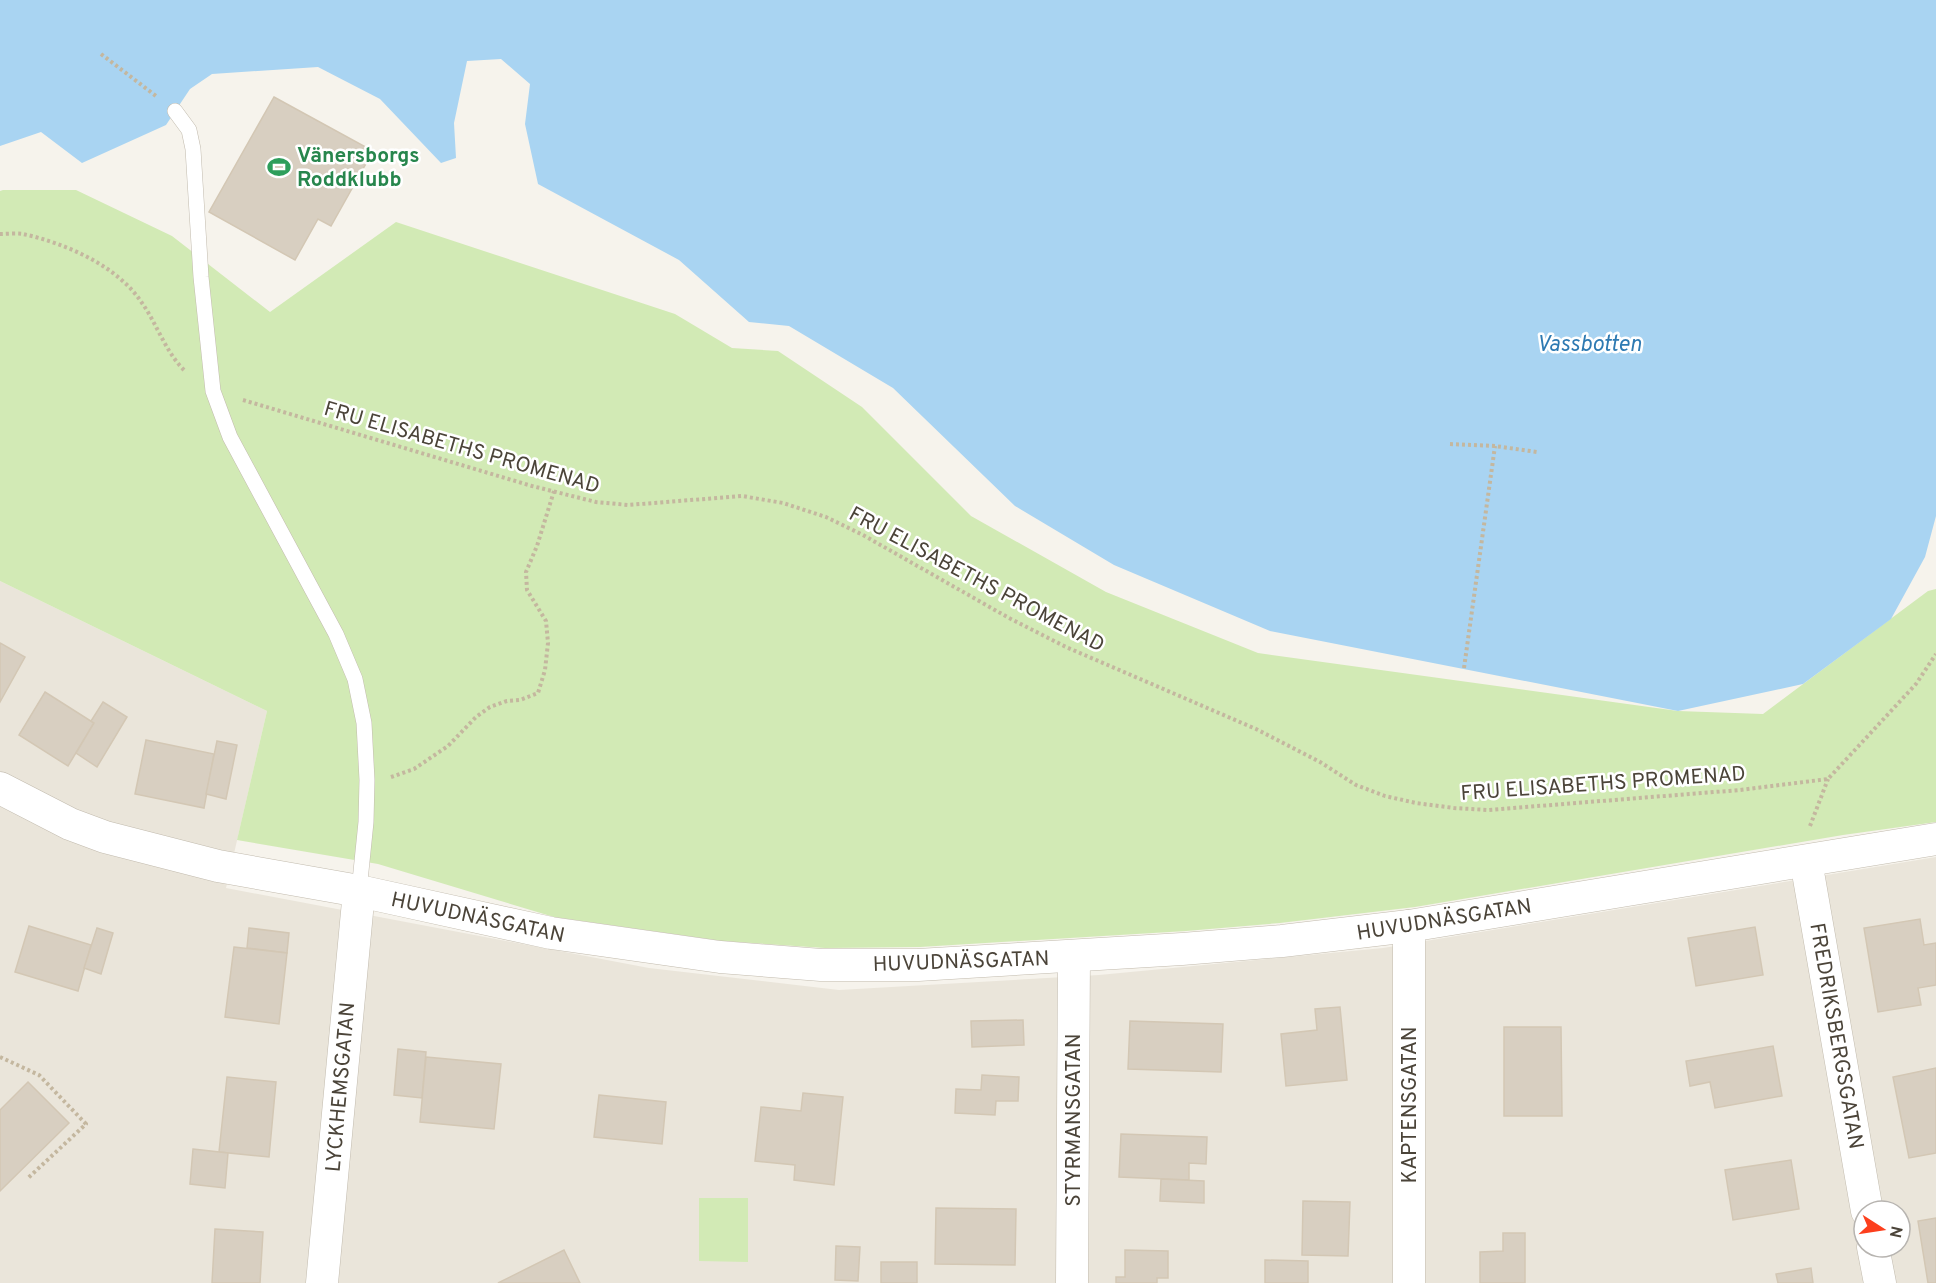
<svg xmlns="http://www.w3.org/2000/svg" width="1936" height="1283" font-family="Overpass,sans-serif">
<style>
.residential{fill:#eae5da;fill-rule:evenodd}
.green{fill:#d2eab5}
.water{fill:#a9d4f2}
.building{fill:#d8cfc1;stroke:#d3c7b4;stroke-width:1.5}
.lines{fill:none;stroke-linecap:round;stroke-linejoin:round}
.service-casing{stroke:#c2bbae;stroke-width:16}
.minor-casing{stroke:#c2bbae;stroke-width:33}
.path{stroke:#c4b79f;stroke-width:4;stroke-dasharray:3 3;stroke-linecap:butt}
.service{stroke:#fff;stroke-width:15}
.minor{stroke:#fff;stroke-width:32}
.labels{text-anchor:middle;stroke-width:5;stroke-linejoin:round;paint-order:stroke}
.leisure-label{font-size:21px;font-weight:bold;fill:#27864d;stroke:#fff;text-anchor:start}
.street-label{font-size:21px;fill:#4b4439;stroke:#fff}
.water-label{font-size:22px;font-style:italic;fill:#2e7ab2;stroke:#fff}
</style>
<rect width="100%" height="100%" fill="#f6f3ec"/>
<path class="residential" d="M0 581 267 711 226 888 649 968 839 990 1099 975 1383 948 1936 857V1283H0ZM1864 1211H1900V1247H1864Z"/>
<g class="green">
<path d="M3 190H76L172 236 270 312 396 222 675 314 732 348 778 351 862 407 971 516 1106 592 1258 653 1678 711 1763 714 1928 591 1936 589V822L1843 835 1415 907 1280 923 1186 931 920 947 825 948 722 941 554 917 378 864 237 840 267 711 0 581V191Z"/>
<path d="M699 1198H748V1262L699 1261Z"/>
</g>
<path class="water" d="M0 0H1936V516L1925 557 1891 619 1803 684 1678 711 1270 631 1114 565 1015 506 893 388 789 326 749 322 679 260 538 184 525 124 530 84 501 59 467 61 454 123 456 158 441 163 380 99 318 67 212 74 190 89 166 125 82 163 41 132 0 146Z"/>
<g class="building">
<path d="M274 97 373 151 331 226 318 219 295 260 209 212Z"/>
<path d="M0 643 25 657 0 702Z"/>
<path d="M45 692 94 723 68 766 19 735Z"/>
<path d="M103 702 127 717 97 767 76 753 94 723 91 721Z"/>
<path d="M146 740 214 754 204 808 135 794Z"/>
<path d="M217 741 237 745 226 799 206 794Z"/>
<path d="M1920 919 1924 945 1936 943V985L1918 988 1921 1005 1878 1012 1864 928Z"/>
<path d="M29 926 91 945 78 991 15 972Z"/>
<path d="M1755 927 1763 975 1696 986 1688 938Z"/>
<path d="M97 928 113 933 101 974 84 968Z"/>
<path d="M249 928 289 933 287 953 247 948Z"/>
<path d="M234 947 287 953 279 1024 225 1017Z"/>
<path d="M1340 1007 1347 1080 1286 1086 1281 1034 1317 1030 1315 1009Z"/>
<path d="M1023 1020 1024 1045 972 1047 971 1021Z"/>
<path d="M1130 1021 1223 1024 1221 1072 1128 1069Z"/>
<path d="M1504 1027H1561L1562 1116H1504Z"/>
<path d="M1773 1046 1782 1096 1715 1108 1710 1082 1690 1086 1686 1061Z"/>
<path d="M398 1049 426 1052 422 1098 394 1095Z"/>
<path d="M426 1057 501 1064 494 1129 420 1122Z"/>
<path d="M1936 1068V1153L1909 1158 1893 1077Z"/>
<path d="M982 1075 1019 1077 1018 1101H996L995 1115 955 1113 956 1089 981 1090Z"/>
<path d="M227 1077 276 1082 269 1157 219 1152Z"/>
<path d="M28 1082 69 1123 0 1191V1110Z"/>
<path d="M803 1093 843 1097 834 1185 794 1180 795 1165 755 1161 761 1107 801 1111Z"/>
<path d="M599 1095 666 1102 662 1144 594 1137Z"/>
<path d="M1121 1134 1207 1137 1206 1164 1189 1163V1180L1119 1177Z"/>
<path d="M193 1149 228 1153 225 1188 190 1184Z"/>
<path d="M1791 1160 1799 1209 1733 1220 1725 1170Z"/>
<path d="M1161 1179 1204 1181V1203L1160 1201Z"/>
<path d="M1303 1201 1350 1202 1348 1256 1302 1255Z"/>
<path d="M936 1208 1016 1209 1015 1265 935 1264Z"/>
<path d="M1936 1218V1283H1928L1918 1221Z"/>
<path d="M215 1229 263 1232 260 1283H212Z"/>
<path d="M1503 1233H1525V1283H1480V1252L1503 1251Z"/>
<path d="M836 1246 860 1247 858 1281 835 1280Z"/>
<path d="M564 1250 580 1283H498Z"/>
<path d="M1125 1250 1168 1251V1278H1157V1283H1116V1277H1125Z"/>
<path d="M1265 1260 1308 1261V1283H1265Z"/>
<rect x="881" y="1262" width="36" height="21"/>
<path d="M1811 1268 1813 1283H1778L1776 1274Z"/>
</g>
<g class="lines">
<g class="service-casing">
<path id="service" d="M175 111 189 130 193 149 201 277 213 391 230 437 336 634 355 679 364 723 367 780 366 822 359 891"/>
</g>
<g class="minor-casing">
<g id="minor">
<path d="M0 788 70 824 105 837 218 866 359 891 551 933 720 957 821 965H918L1182 949 1282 941 1409 926 1936 839"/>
<path d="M1806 861 1867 1211"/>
<path d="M1409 926V1283"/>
<path d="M1873 1247 1880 1283"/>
<path d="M322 1283 359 891"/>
<path d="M1072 1283 1074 956"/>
</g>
</g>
<g class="path">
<path d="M101 54 156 96"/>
<path d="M0 234C7 234 16 233 23 234 65 243 118 266 142 303 157 324 165 351 184 370"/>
<path d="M243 400 532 486 596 502 628 505 742 496 783 503 826 517 863 535 1009 618 1066 647 1256 729 1320 762 1356 785 1385 796 1416 803 1454 808 1488 810 1740 790 1828 779 1916 684 1936 654"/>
<path d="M1450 444 1495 446 1537 452"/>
<path d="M1464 668 1495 446"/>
<path d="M391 777 414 769 448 746 476 717 490 707 507 701 520 700 538 693 545 670 548 643 546 621 527 590 526 572 537 546 554 491"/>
<path d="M1810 826 1828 779"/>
<path d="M0 1057 39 1075 86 1124 27 1179"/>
</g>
<use href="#service" class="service"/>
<use href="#minor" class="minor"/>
</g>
<defs>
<g id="stadium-bare" transform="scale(1.8)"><path d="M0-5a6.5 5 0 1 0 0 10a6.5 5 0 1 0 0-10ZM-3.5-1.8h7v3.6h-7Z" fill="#2e9e5b" stroke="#fff" stroke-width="2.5" paint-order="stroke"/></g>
</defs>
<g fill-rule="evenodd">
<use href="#stadium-bare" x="279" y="167"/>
</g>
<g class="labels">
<g class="leisure-label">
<text x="297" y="162">Vänersborgs<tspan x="297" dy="24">Roddklubb</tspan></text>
</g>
<g class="street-label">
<text transform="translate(462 447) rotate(16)" y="7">FRU ELISABETHS PROMENAD</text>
<text transform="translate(977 579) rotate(28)" y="7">FRU ELISABETHS PROMENAD</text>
<text transform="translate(1603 783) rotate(-4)" y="7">FRU ELISABETHS PROMENAD</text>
<text transform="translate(478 917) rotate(12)" y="7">HUVUDNÄSGATAN</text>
<text transform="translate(1444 919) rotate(-9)" y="7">HUVUDNÄSGATAN</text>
<text transform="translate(961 961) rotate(-2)" y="7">HUVUDNÄSGATAN</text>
<text transform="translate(1837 1036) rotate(80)" y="7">FREDRIKSBERGSGATAN</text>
<text transform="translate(340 1087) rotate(-85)" y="7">LYCKHEMSGATAN</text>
<text transform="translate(1409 1105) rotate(-90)" y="7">KAPTENSGATAN</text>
<text transform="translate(1073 1120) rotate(-90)" y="7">STYRMANSGATAN</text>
</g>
<g class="water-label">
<text x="1589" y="351">Vassbotten</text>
</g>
</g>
<g transform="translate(1882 1229) rotate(102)"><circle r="28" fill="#ffffff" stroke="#b7b4b0" stroke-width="1.5"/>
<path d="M0-4.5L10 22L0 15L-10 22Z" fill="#fc3f1d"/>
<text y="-9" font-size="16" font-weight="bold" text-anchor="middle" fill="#4b4439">N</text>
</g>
</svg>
